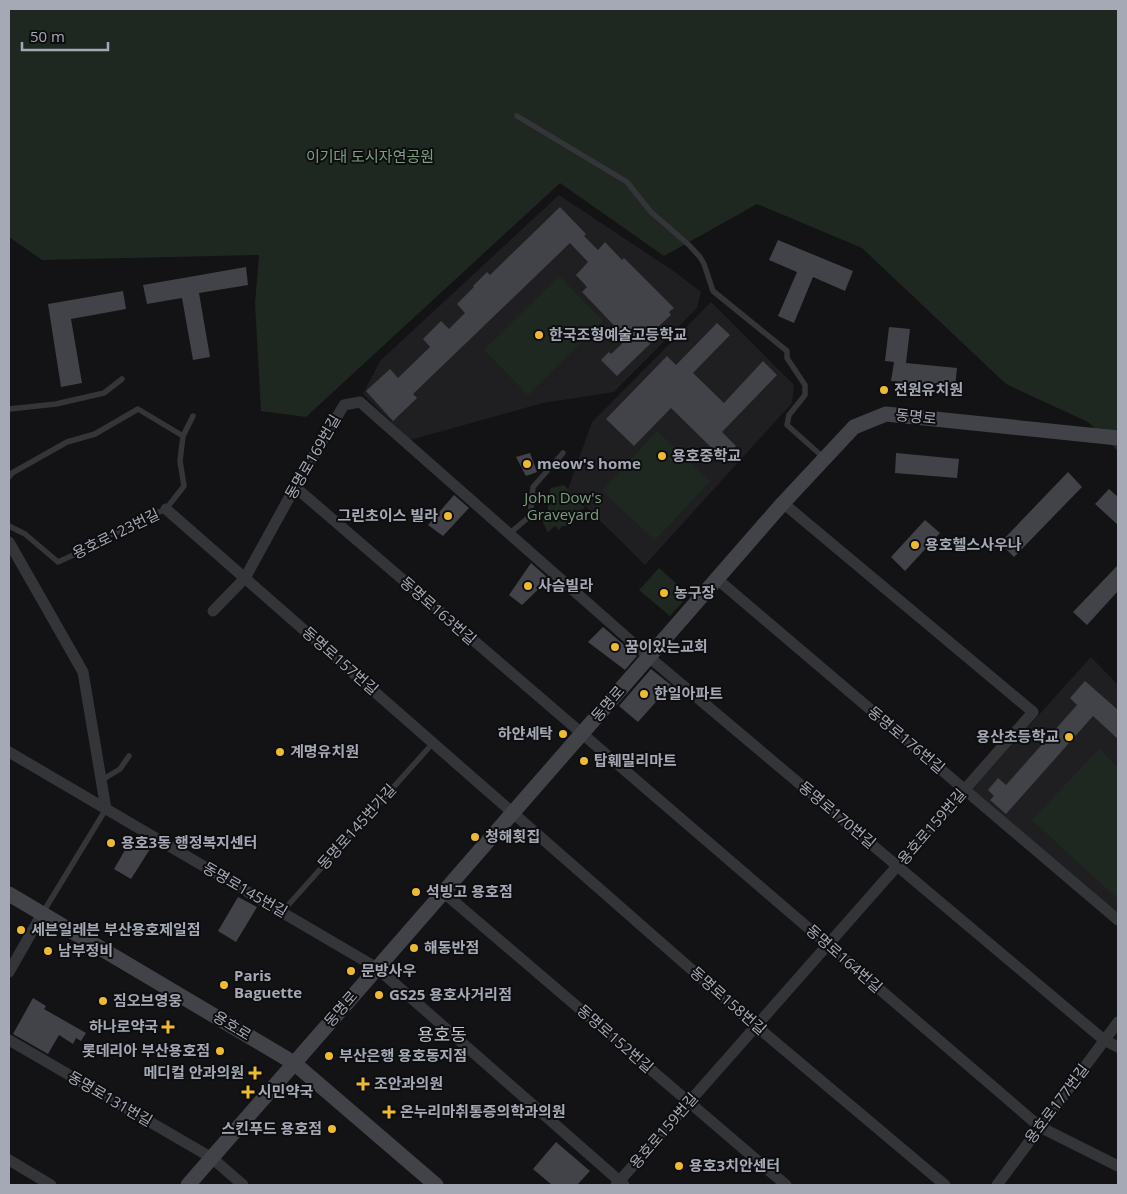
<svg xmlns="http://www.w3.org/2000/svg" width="1127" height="1194" font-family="'Open Sans','Noto Sans KR',sans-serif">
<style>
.built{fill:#1f1f22}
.green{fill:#1f2721}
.building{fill:#424348}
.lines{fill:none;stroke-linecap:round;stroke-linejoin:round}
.lane{stroke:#343539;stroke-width:5.5}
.street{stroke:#343539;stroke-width:11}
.secondary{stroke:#424349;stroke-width:15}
.poi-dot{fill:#edba32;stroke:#0e0e10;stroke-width:2}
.labels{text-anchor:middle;stroke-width:4;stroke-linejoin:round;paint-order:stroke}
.park-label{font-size:15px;fill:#7c9f80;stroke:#0e0e10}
.poi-label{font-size:15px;font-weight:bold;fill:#a5a9b5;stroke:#0e0e10;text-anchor:start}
.street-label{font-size:15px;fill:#a5a9b5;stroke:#0e0e10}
.quarter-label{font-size:18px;fill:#c6c8d1;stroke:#0e0e10}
</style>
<rect width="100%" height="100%" fill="#131315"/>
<g class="built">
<path d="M559 195 675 272 701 292 697 308 614 392 543 403 410 440 363 394 380 361Z"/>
<path d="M711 302 794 385 792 403 645 565 568 489 592 422Z"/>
<path d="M1091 657 1118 685V913L972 789Z"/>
</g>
<g class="green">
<path d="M9 9H1118V451L1088 422 1006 384 862 248 757 204 664 256 560 183 306 417 261 411 255 303 259 255 42 260 9 237Z"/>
<path d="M559 276 603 321 528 395 484 350Z"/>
<path d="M657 431 710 481 655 540 602 491Z"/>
<path d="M564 485 585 508 578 511 573 519 574 521 567 526H562L559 530 555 526 548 532 543 523V512L548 511V496L551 488Z"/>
<path d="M659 568 689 595 670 616 639 590Z"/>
<path d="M1099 749 1118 767V899L1032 820Z"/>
</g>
<g class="building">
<path d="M560 207 586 234 584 236 598 250 605 242 622 260 624 258 674 308 669 312 671 315 646 338 651 343 617 376 601 360 609 352 611 354 627 339 582 292 587 287 576 275 588 262 570 243 413 394 417 398 393 421 366 391 390 369 398 378 430 347 423 339 441 321 449 329 465 313 457 304 474 287 473 286 487 272 490 275Z"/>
<path d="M778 240 853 271 845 291 813 277 794 323 778 316 797 272 769 260Z"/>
<path d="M246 267 248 285 199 293 210 357 193 360 182 298 147 304 143 285Z"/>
<path d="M123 291 126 309 71 319 82 383 61 387 48 304Z"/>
<path d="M717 323 730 335 693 373 724 403 763 361 777 375 722 432 736 446 723 459 671 408 634 446 606 419 667 356 676 365Z"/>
<path d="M889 327 910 329 906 363 957 368 955 388 891 381 894 362 885 361Z"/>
<path d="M530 453 537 472 526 476 516 457Z"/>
<path d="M896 453 959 459 957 478 895 473Z"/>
<path d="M1068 472 1082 487 1014 557 1000 543Z"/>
<path d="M1109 489 1118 497V525L1095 504Z"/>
<path d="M454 495 469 508 443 536 428 525Z"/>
<path d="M925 520 940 533 905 571 891 557Z"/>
<path d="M531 563 549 579 522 605 509 595Z"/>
<path d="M1118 565V591L1087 625 1073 612Z"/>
<path d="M603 627 637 656 625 670 588 642Z"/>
<path d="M651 669 671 685 638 722 619 706Z"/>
<path d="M1085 681 1118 710V739L1093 716 1006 814 990 800 994 796 988 790 998 778 1006 785 1077 705 1070 698Z"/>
<path d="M132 838 150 849 131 879 114 869Z"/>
<path d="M238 897 257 907 236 942 218 931Z"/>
<path d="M33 998 46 1006 44 1009 86 1033 81 1041 76 1038 73 1044 59 1035 48 1054 13 1034Z"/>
<path d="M556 1142 590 1171 577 1185H552L533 1169Z"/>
</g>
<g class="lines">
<g class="lane">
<path d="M517 116 627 182 651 212 689 245 700 257 704 264 713 291 787 351V358L805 385V395L789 415 787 425 823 457"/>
<path d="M9 409 56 404 104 393 122 379"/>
<path d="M183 436 193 416"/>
<path d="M9 477 12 473 67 442 95 434 138 409 183 436 180 461 184 486 166 509 141 520 125 530 98 539 80 552 58 562 25 534 9 526"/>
<path d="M509 534 530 516 533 487 563 453"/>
<path d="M102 780 120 769 129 756"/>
<path d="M282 912 433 743"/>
<path d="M42 914 106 809"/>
</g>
<g class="street">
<path d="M295 487 1040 1127 1118 1166"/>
<path d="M166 509 756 1026 945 1185"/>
<path d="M9 542 83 672 106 809"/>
<path d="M717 579 1118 920"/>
<path d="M213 611 245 578 295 487 344 405 360 402 649 657 1104 1040 1118 1047"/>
<path d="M9 752 377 968 624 1185"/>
<path d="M443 892 786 1185"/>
<path d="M9 972 42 914"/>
<path d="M9 1040 212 1158 243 1185"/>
<path d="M9 1160 51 1185"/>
<path d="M616 1185 1033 712 783 503"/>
<path d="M997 1185 1118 1022"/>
</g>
<g class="secondary">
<path d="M9 894 294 1063 436 1185"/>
<path d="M188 1185 783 503 854 427 886 414 1118 438"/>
</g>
</g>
<g class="poi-dot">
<circle cx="539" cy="335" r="5"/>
<circle cx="884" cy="390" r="5"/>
<circle cx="662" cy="456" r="5"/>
<circle cx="527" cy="464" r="5"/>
<circle cx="448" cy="516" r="5"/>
<circle cx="915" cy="545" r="5"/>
<circle cx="528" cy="586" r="5"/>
<circle cx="664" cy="593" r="5"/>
<circle cx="615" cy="647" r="5"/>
<circle cx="644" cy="694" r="5"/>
<circle cx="563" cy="734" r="5"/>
<circle cx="1069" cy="737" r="5"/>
<circle cx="280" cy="752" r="5"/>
<circle cx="584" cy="761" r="5"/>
<circle cx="475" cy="837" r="5"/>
<circle cx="111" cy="843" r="5"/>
<circle cx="416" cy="892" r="5"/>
<circle cx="21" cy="930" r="5"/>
<circle cx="414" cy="948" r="5"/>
<circle cx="48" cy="951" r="5"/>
<circle cx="351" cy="971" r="5"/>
<circle cx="224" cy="985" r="5"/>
<circle cx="379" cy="995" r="5"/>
<circle cx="103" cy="1001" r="5"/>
<path d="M165.5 1019.5h5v5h5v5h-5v5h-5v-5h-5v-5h5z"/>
<circle cx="220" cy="1051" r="5"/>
<circle cx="329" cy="1056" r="5"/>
<path d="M252.5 1065.5h5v5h5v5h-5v5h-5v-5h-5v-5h5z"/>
<path d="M360.5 1076.5h5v5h5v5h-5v5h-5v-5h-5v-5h5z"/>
<path d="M245.5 1084.5h5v5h5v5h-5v5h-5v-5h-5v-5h5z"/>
<path d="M386.5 1104.5h5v5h5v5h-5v5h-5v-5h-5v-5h5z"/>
<circle cx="332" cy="1129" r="5"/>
<circle cx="679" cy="1166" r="5"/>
</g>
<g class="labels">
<g class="park-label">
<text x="370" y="162">이기대 도시자연공원</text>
<text x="563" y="503">John Dow's<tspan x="563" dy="17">Graveyard</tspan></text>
</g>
<g class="poi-label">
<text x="549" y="340">한국조형예술고등학교</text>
<text x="894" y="395">전원유치원</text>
<text x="672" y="461">용호중학교</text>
<text x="537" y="469">meow's home</text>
<text x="438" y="521" text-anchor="end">그린초이스 빌라</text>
<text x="925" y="550">용호헬스사우나</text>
<text x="538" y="591">사슴빌라</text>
<text x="674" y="598">농구장</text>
<text x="625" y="652">꿈이있는교회</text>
<text x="654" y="699">한일아파트</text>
<text x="553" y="739" text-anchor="end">하얀세탁</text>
<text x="1059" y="742" text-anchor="end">용산초등학교</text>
<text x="290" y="757">계명유치원</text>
<text x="594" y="766">탑훼밀리마트</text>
<text x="485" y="842">청해횟집</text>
<text x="121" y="848">용호3동 행정복지센터</text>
<text x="426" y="897">석빙고 용호점</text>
<text x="31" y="935">세븐일레븐 부산용호제일점</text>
<text x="424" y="953">해동반점</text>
<text x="58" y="956">남부정비</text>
<text x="361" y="976">문방사우</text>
<text x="234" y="981">Paris<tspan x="234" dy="17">Baguette</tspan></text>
<text x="389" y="1000">GS25 용호사거리점</text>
<text x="113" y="1006">짐오브영웅</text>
<text x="158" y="1032" text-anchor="end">하나로약국</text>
<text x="210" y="1056" text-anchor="end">롯데리아 부산용호점</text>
<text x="339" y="1061">부산은행 용호동지점</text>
<text x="244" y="1078" text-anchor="end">메디컬 안과의원</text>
<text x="374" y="1089">조안과의원</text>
<text x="258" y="1097">시민약국</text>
<text x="400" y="1117">온누리마취통증의학과의원</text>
<text x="322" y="1134" text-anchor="end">스킨푸드 용호점</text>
<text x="689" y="1171">용호3치안센터</text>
</g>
<g class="street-label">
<text transform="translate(916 417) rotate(6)" y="5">동명로</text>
<text transform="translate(313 457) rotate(-60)" y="5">동명로169번길</text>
<text transform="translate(116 534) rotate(-26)" y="5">용호로123번길</text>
<text transform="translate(438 611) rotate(41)" y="5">동명로163번길</text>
<text transform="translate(340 661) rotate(41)" y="5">동명로157번길</text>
<text transform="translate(608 704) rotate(-49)" y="5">동명로</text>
<text transform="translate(906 740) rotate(40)" y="5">동명로176번길</text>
<text transform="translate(837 815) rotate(40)" y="5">동명로170번길</text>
<text transform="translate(357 827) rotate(-48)" y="5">동명로145번가길</text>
<text transform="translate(932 827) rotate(-49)" y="5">용호로159번길</text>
<text transform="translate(245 890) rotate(30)" y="5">동명로145번길</text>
<text transform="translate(844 959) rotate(41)" y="5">동명로164번길</text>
<text transform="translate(728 1001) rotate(41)" y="5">동명로158번길</text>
<text transform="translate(341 1009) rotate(-49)" y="5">동명로</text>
<text transform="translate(232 1026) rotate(31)" y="5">용호로</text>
<text transform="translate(615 1039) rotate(41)" y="5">동명로152번길</text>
<text transform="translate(110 1099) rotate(30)" y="5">동명로131번길</text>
<text transform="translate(1057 1104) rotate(-53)" y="5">용호로177번길</text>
<text transform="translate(664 1131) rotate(-49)" y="5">용호로159번길</text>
</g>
<g class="quarter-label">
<text x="442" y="1041">용호동</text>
</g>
</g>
<rect width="1127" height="1194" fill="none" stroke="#a5a9b5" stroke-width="20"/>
<path d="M22 42v8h86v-8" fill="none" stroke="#a5a9b5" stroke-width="2.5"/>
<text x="30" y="42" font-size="15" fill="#a5a9b5" stroke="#0e0e10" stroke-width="4" paint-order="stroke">50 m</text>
</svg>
